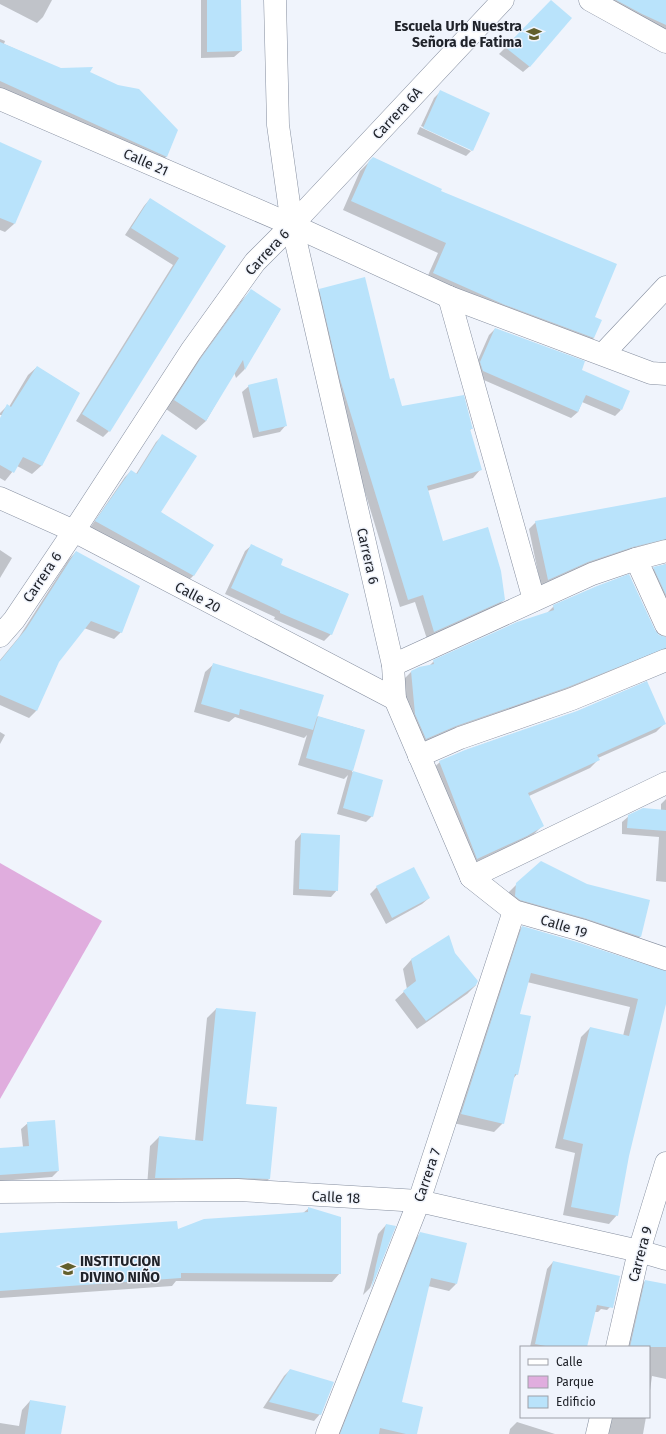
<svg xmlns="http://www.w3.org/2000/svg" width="666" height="1434" font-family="'Fira Sans',sans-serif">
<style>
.green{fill:#e0adde}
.shadow{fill:#0003}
.building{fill:#b9e3fb}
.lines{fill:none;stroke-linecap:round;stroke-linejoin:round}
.minor-casing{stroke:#858e9f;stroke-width:23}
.minor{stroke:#fff;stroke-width:22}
.labels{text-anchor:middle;stroke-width:3;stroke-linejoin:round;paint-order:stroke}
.poi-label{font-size:14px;font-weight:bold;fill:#20232a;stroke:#f0f4fc;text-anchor:end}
.street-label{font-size:14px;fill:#20232a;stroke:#f0f4fc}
</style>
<rect width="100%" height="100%" fill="#f0f4fc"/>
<path class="green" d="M0 863 102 921 0 1099Z"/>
<g class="shadow">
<path d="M0 0H52L43 17 37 23 0 4Z"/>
<path d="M201 0H240L241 51 234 57 201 58Z"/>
<path d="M594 0H666V35Z"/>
<path d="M551 2 530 66 523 72 499 54Z"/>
<path d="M0 39 5 41 4 44 61 69 89 73 167 156 161 162 0 89Z"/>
<path d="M440 92 472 150 466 156 417 134 420 127 471 151V149L421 126 434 98Z"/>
<path d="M0 143 14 224 5 232 0 230Z"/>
<path d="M373 158 594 317V338L585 347 425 282 438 253 343 210 360 171Z"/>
<path d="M150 199 224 246 109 431 103 437 76 421 173 265 125 235 144 206Z"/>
<path d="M320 290 389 381 402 407 472 428 469 431 480 470 473 478 427 491 442 542 504 600 496 608 427 639 415 602 400 607 333 387 312 297Z"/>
<path d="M251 291 280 310 244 370 236 378 234 372 206 421 196 430 166 409 192 369 242 300Z"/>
<path d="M495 329 580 370 621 410 615 416 582 402 578 412 571 418 477 377 474 369 489 335Z"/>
<path d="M37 367 79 393 41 466 32 474 17 466 5 481 0 478V420L3 415H0V413L7 406 9 407 28 375Z"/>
<path d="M249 386 286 425 280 432 253 438 242 392Z"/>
<path d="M162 436 160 512 212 546 193 576 187 582 90 528 125 477 131 471 136 474 156 442Z"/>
<path d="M666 498V548L541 587 529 529 536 522Z"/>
<path d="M252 545 279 565 348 594 331 634 324 641 274 619 275 617 225 594 245 551Z"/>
<path d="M0 550 12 558 0 578Z"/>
<path d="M76 552 121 632 114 639 84 628 58 661 36 711 29 718 0 705V660L19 637 69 559Z"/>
<path d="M666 564V617L647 575 654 568Z"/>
<path d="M554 606 654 631 658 636 666 638V656L419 746 408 722 404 679 411 672 429 666 434 661 547 613Z"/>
<path d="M214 664 316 716 364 730 352 772 382 781 372 816 366 822 337 814 348 775 344 779 298 765 307 735 304 738 235 717 229 722 194 712 205 672Z"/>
<path d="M665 723 656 732 598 758V760L590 768 529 796 542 826 534 834 517 844 468 867 431 770 440 762Z"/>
<path d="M0 732 5 735 0 744Z"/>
<path d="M666 799V882L656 881 659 837 622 834V822L629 816 661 810V804Z"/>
<path d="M301 834 337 890 331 897 293 895 295 841Z"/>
<path d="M517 884 586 885 649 901 640 937 632 945 508 904 509 892Z"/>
<path d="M377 887 429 898 422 904 386 924 370 894Z"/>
<path d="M522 927 666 972V997L628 1156 617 1215 609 1224 563 1215 575 1153 555 1148 581 1037 590 1028 623 1036 630 1007 527 982 519 1015 517 1074 513 1079 503 1123 494 1132 453 1123 514 936Z"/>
<path d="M449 937 454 954 476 985 467 994 417 1029 395 1000 407 989 403 969 411 960Z"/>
<path d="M216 1009 255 1013 245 1104 269 1179 260 1188 147 1187 150 1146 159 1137 195 1141 207 1018Z"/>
<path d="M28 1123 58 1171 52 1177 0 1181V1149L23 1147 21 1129Z"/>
<path d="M309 1208 340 1273 332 1282 176 1281 172 1286 0 1298V1234L177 1231 303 1213Z"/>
<path d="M386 1225 394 1227 370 1288 363 1295 378 1234Z"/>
<path d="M421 1233 456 1284 449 1291 428 1286 401 1403 416 1434H337L413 1241Z"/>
<path d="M553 1262 613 1304 607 1310 601 1309 598 1312H594L586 1347H530L547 1269Z"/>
<path d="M645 1281 666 1285V1379L652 1376 649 1398V1347H625L639 1288Z"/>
<path d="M290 1370 320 1414 314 1421 263 1408 284 1376Z"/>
<path d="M30 1401 60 1434H0V1423L19 1426 22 1410Z"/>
<path d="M604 1417H646L643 1434H605Z"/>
<path d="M517 1422 555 1434H509L510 1429Z"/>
</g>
<g class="building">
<path d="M207 0H241L242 51 207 52Z"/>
<path d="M551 0 572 18 530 67 505 47Z"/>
<path d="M616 0H666V25L642 14Z"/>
<path d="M0 42 61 68 93 67 90 72 118 85 139 89 178 130 167 157 0 81Z"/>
<path d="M440 90 490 113 473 151 423 128Z"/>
<path d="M0 142 42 161 15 224 0 218Z"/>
<path d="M373 157 442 189 441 191 617 264 595 317 602 320 594 338 505 305 433 273 446 243 351 201 369 161Z"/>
<path d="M150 198 226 246 110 432 82 414 179 258 131 228Z"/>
<path d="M365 277 390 379 394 378 402 406 464 395 472 426 473 429H470L482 470 427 486 443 541 488 527 501 571 505 600 434 632 423 595 408 600 340 379 319 289Z"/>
<path d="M251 289 281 309 245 370 243 360 206 421 174 400 201 358Z"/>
<path d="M495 328 585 361 582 370 630 391 622 410 586 395 578 412 483 371 480 362Z"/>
<path d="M37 366 80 393 42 466 23 457 14 473 0 465V418L7 404 11 407Z"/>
<path d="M277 378 287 426 259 432 248 385Z"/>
<path d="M162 434 197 456 161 512 214 545 194 576 95 521 131 470 137 474Z"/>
<path d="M666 497V539L633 547 588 562 548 580 535 521Z"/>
<path d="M251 544 283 559 281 565 349 594 332 635 280 613V611L231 588Z"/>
<path d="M76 551 140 586 122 633 91 621 59 662 37 711 0 695V661L26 629Z"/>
<path d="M666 564V595L653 567Z"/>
<path d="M629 574 655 630 659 635 666 637V648L568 687 456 726 426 739 415 714 411 671 419 667 434 664 433 660 517 622 554 610 553 605 597 586Z"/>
<path d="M213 663 324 695 313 730 240 709 239 715 201 704Z"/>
<path d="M647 681 666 724 597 755 600 760 528 793 544 826 527 836 477 859 439 761 465 750 577 711Z"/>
<path d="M318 716 365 730 353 771 306 758Z"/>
<path d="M353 771 383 780 373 817 343 808Z"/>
<path d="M643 808 666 810V831L627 828 628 815Z"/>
<path d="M301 833 340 835 338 891 299 889Z"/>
<path d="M541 861 587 884 650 900 641 937 584 918 520 900 515 896 516 883Z"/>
<path d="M414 867 430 898 392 918 376 886Z"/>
<path d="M522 926 577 942 666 971V1004L629 1156 618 1216 571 1207 583 1144 563 1139 590 1027 629 1036 638 999 531 973 520 1014 531 1016 518 1075 515 1074 504 1124 461 1114Z"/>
<path d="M449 935 455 953 478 981 476 985 426 1021 403 991 416 981 411 959Z"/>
<path d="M216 1008 256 1012 246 1104 277 1107 270 1179 238 1178H155L159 1136 203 1141Z"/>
<path d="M55 1120 59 1171 0 1175V1148L29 1146 27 1122Z"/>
<path d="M308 1207 341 1217V1274L181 1273V1278L0 1291V1233L177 1221 178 1229 204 1219 308 1212Z"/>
<path d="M386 1224 396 1226 371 1289 376 1265Z"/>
<path d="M420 1232 467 1243 457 1284 431 1278 402 1402 423 1407 417 1434H406L380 1428 379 1434H340Z"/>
<path d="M553 1261 620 1276 613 1308 597 1305 587 1347H551L535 1344Z"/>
<path d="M645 1280 666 1284V1347H630Z"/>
<path d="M290 1369 334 1382 321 1415 269 1402Z"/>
<path d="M30 1400 66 1406 61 1434H25Z"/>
</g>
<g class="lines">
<g class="minor-casing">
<g id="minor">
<path d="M275 0 278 125 292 225 393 665 395 699 471 877 514 911 581 930 666 959"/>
<path d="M590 0 666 42"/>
<path d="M0 99 292 225 449 297 651 373 666 374"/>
<path d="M449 297 534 600"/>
<path d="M603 354 666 287"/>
<path d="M0 498 74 531 395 699"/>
<path d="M636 559 666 625"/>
<path d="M0 636 14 620 74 531 191 351 255 262 292 225 503 0"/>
<path d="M393 665 592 574 636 559 666 551"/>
<path d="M419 756 460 738 572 699 666 660"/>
<path d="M471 877 666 783"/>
<path d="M0 1192 238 1190 419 1201 639 1251 666 1259"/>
<path d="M617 1347 639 1251 666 1163"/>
<path d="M327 1434 419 1201 514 911"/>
<path d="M597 1434 601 1417"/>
</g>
</g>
<use href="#minor" class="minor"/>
</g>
<defs>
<g id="school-bare" transform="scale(1.2)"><path d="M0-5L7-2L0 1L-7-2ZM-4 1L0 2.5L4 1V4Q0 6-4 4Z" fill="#625f2c" stroke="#f0f4fc" stroke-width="2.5" paint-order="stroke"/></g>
</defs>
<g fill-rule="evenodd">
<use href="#school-bare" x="534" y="34"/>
<use href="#school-bare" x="68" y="1269"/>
</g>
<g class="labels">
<g class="poi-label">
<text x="522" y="31">Escuela Urb Nuestra<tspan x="522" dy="16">Señora de Fatima</tspan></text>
<text x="80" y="1266" text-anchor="start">INSTITUCION<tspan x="80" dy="16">DIVINO NIÑO</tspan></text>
</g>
<g class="street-label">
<text transform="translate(397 113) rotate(-47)" y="5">Carrera 6A</text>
<text transform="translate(146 162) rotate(24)" y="5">Calle 21</text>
<text transform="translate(267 252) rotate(-47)" y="5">Carrera 6</text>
<text transform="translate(368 556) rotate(77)" y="5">Carrera 6</text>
<text transform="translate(42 577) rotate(-56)" y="5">Carrera 6</text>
<text transform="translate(198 597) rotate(28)" y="5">Calle 20</text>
<text transform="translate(564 926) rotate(17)" y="5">Calle 19</text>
<text transform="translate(427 1175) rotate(-71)" y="5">Carrera 7</text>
<text transform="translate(336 1197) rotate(3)" y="5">Calle 18</text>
<text transform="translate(640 1254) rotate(-75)" y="5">Carrera 9</text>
</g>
</g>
<rect x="520" y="1346" width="130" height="72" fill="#f0f4fc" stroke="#9da0a8"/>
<rect x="528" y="1359" width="20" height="6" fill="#ffffff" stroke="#9da0a8"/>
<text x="556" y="1366" font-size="12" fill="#20232a">Calle</text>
<rect x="528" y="1376" width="20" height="12" fill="#e0adde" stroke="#9da0a8"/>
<text x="556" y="1386" font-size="12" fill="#20232a">Parque</text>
<rect x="528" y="1396" width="20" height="12" fill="#b9e3fb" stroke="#9da0a8"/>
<text x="556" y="1406" font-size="12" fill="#20232a">Edificio</text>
</svg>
